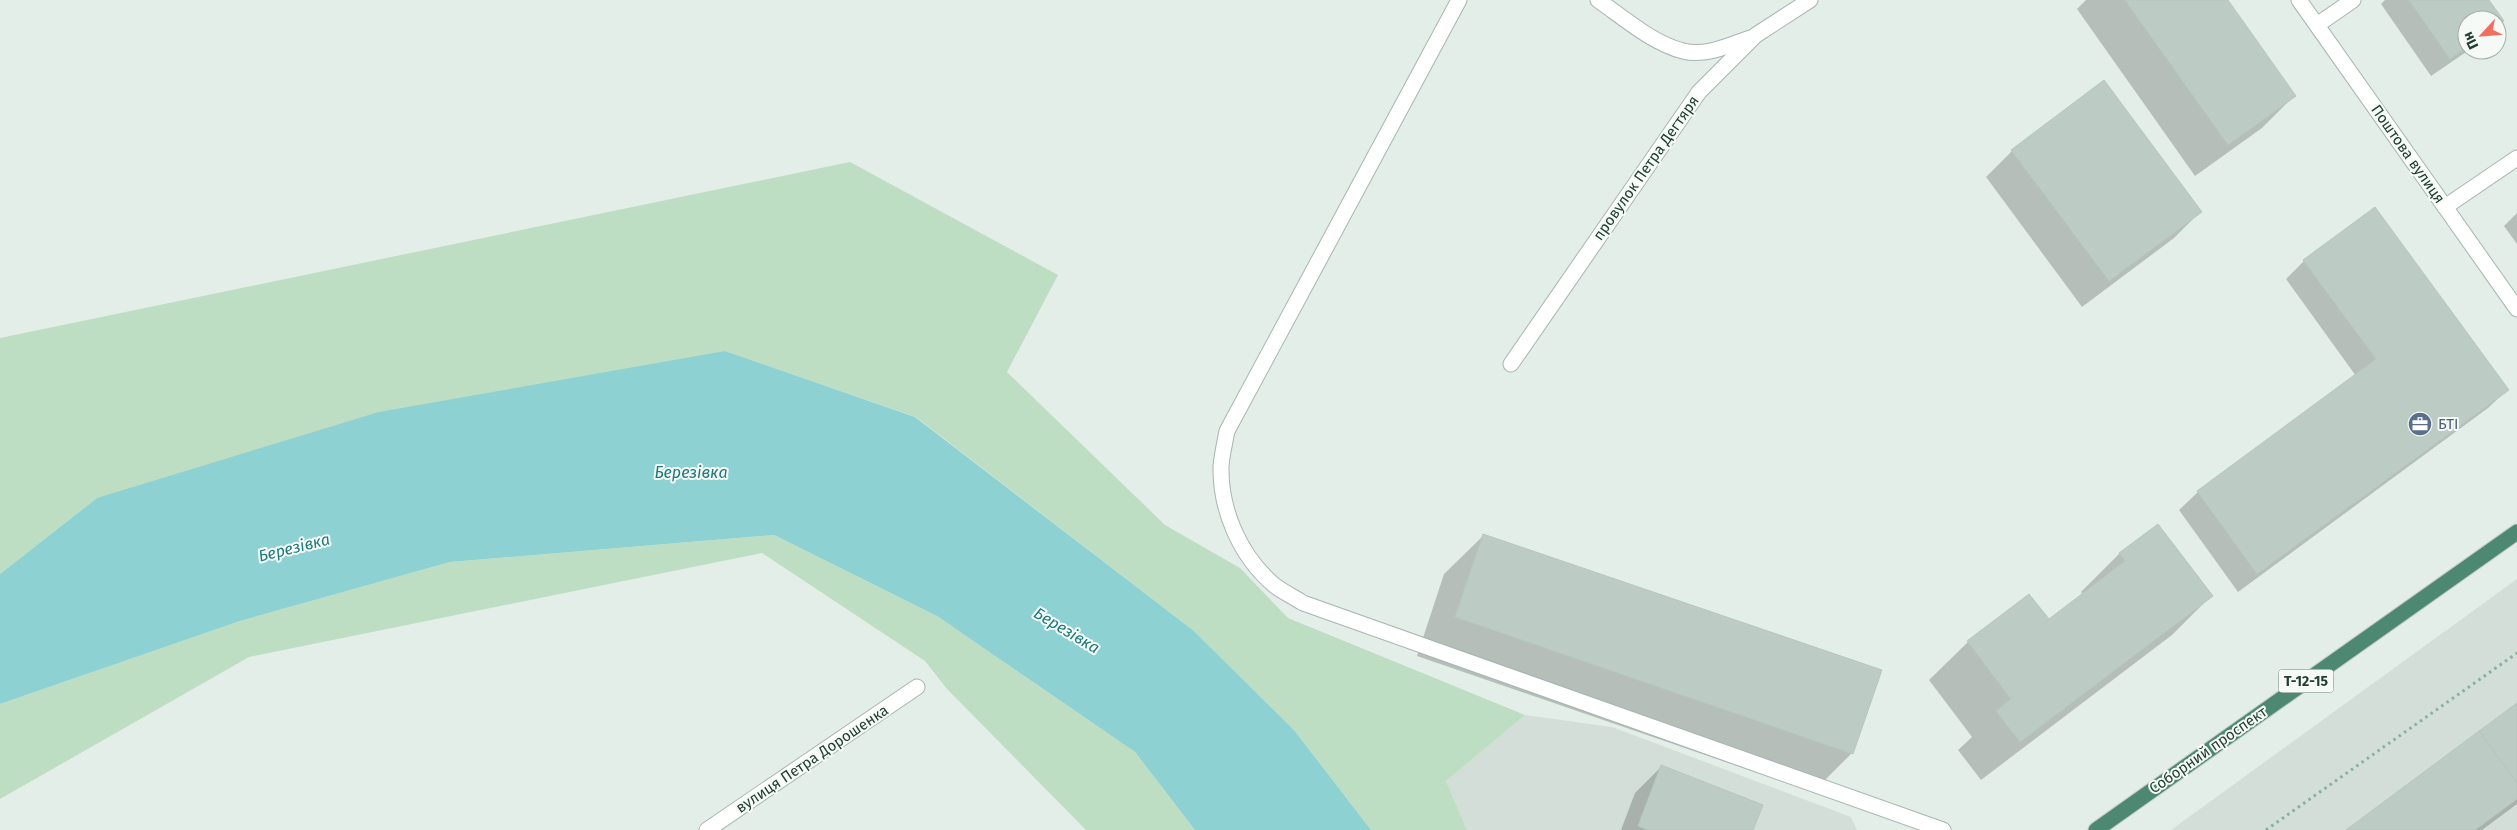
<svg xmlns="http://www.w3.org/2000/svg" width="2517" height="830" font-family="'Fira Sans',sans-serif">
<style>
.built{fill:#d2ded7}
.green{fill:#bddec2}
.water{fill:#8dd1d2}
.shadow{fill:#0003}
.building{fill:#bccbc4;stroke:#b6c7be}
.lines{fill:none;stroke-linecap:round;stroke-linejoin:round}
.service-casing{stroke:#a6b6ae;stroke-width:17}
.minor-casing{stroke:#a6b6ae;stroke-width:17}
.tertiary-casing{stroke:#a6b6ae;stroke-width:17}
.trunk-casing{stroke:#c1c9c6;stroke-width:17}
.path{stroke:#85b19d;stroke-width:3;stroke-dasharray:2.5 4;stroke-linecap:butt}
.service{stroke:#fff;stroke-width:15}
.minor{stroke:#fff;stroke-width:15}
.tertiary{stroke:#fff;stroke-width:15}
.trunk{stroke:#4c8872;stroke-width:15}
.labels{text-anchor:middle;stroke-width:4;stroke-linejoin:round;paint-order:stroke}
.shield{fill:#f5faf7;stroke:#62776e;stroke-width:1}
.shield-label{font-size:14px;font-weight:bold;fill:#233f34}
.street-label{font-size:15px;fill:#233f34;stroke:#f5faf7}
.service-label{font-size:15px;fill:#4e5e75;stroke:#f5faf7;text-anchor:start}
.water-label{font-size:16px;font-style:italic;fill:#1d797c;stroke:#f5faf7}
</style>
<rect width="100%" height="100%" fill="#e4eee8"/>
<g class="built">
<path d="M2517 579V830H2171Z"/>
<path d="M1525 715 1612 727 1851 817 1857 830H1467L1446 781Z"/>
</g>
<g class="green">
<path d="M850 162 1058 275 1007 372 1165 525 1240 568 1288 618 1525 715 1446 781 1467 830H1371L1294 730 1194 631 916 417 725 351 97 498 0 574V338Z"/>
<path d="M774 535 937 616 1135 752 1195 830H1086L947 689 925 661 762 553 249 657 0 799V704L240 621 450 562Z"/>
</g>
<path class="water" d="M725 351 915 417 1194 631 1294 730 1371 830H1195L1135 752 937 616 774 535 450 562 240 621 0 704V574L97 498 379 412Z"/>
<g class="shadow">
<path d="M2086 0H2227L2294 96 2262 128 2195 176 2077 9Z"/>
<path d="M2385 0H2487L2502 21 2497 26V20H2467L2469 50 2431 76 2381 4Z"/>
<path d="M2012 151 2200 212 2174 238 2082 307 1986 177Z"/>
<path d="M2517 213V244L2504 226Z"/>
<path d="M2304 261 2507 390 2488 408 2238 592 2179 510 2198 492 2356 376 2286 279Z"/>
<path d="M1483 536 1852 753 1813 792 1417 656 1444 574Z"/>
<path d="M2120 553 2211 596 2172 635 1981 780 1958 750 1972 737 1929 680 1968 642 2048 621 2083 594 2081 592Z"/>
<path d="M2517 705V804L2482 830H2348Z"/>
<path d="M1662 766 1752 830H1621L1635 793Z"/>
</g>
<g class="building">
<path d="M2125 0H2228L2296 96 2228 145Z"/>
<path d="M2409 0H2489L2504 21 2497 26V20H2467V47L2450 59Z"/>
<path d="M2104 80 2202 212 2109 281 2011 150Z"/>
<path d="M2375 207 2509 390 2257 574 2197 491 2376 359 2303 260Z"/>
<path d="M2158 524 2213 596 2020 742 1996 711 2011 699 1967 641 2029 594 2049 619 2125 561 2119 553Z"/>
<path d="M1483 534 1882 670 1853 754 1455 617Z"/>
<path d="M2517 703V783L2479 731Z"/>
<path d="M2479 731 2517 783V799L2475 830H2346Z"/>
<path d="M1661 765 1763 805 1753 830H1648L1638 826Z"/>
</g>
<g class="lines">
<g class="service-casing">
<g id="service">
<path d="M1459 0 1227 431C1225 442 1222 454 1221 466 1220 510 1240 556 1274 585 1283 592 1294 597 1303 603L1943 830"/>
<path d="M2317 25 2353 0"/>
<path d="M2445 207 2517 158"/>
</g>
</g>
<g class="minor-casing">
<g id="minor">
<path d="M1598 0C1624 18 1652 43 1683 51 1705 57 1730 45 1750 38"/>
<path d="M1511 364 1699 92 1756 35 1810 0"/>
<path d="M707 830 917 687"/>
</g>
</g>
<g class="tertiary-casing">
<path id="tertiary" d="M2299 0 2517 309"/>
</g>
<g class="trunk-casing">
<path id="trunk" d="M2096 830 2517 532"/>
</g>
<path class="path" d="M2266 830 2517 653"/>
<use href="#service" class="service"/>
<use href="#minor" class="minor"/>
<use href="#tertiary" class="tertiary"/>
<use href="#trunk" class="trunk"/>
</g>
<defs>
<g id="office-disc" transform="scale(1.25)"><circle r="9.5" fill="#5c6f8a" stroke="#f5faf7"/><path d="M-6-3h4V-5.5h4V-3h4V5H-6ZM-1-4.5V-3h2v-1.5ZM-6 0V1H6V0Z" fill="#fff"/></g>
</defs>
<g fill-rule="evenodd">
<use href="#office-disc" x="2420" y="424"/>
</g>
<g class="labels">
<rect class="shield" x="2278.5" y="669.5" width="55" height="23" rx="4"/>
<g class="shield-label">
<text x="2306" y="686">Т-12-15</text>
</g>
<g class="street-label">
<text transform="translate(2408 154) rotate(55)" y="5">Поштова вулиця</text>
<text transform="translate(1646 168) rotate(-55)" y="5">провулок Петра Дегтяря</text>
<text transform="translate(2208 750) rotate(-35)" y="5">Соборний проспект</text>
<text transform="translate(812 759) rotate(-34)" y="5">вулиця Петра Дорошенка</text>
</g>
<g class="service-label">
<text x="2438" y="429">БТІ</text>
</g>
<g class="water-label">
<text x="691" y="478">Березівка</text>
<text transform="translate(294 547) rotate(-14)" y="6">Березівка</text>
<text transform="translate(1067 630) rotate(31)" y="6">Березівка</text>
</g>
</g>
<g transform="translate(2482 35) rotate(244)"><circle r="24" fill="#f5faf7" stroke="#a1afa9"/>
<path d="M0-4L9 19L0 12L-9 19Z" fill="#f26e5e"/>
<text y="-8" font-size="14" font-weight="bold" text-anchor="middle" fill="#233f34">Пн</text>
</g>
</svg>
